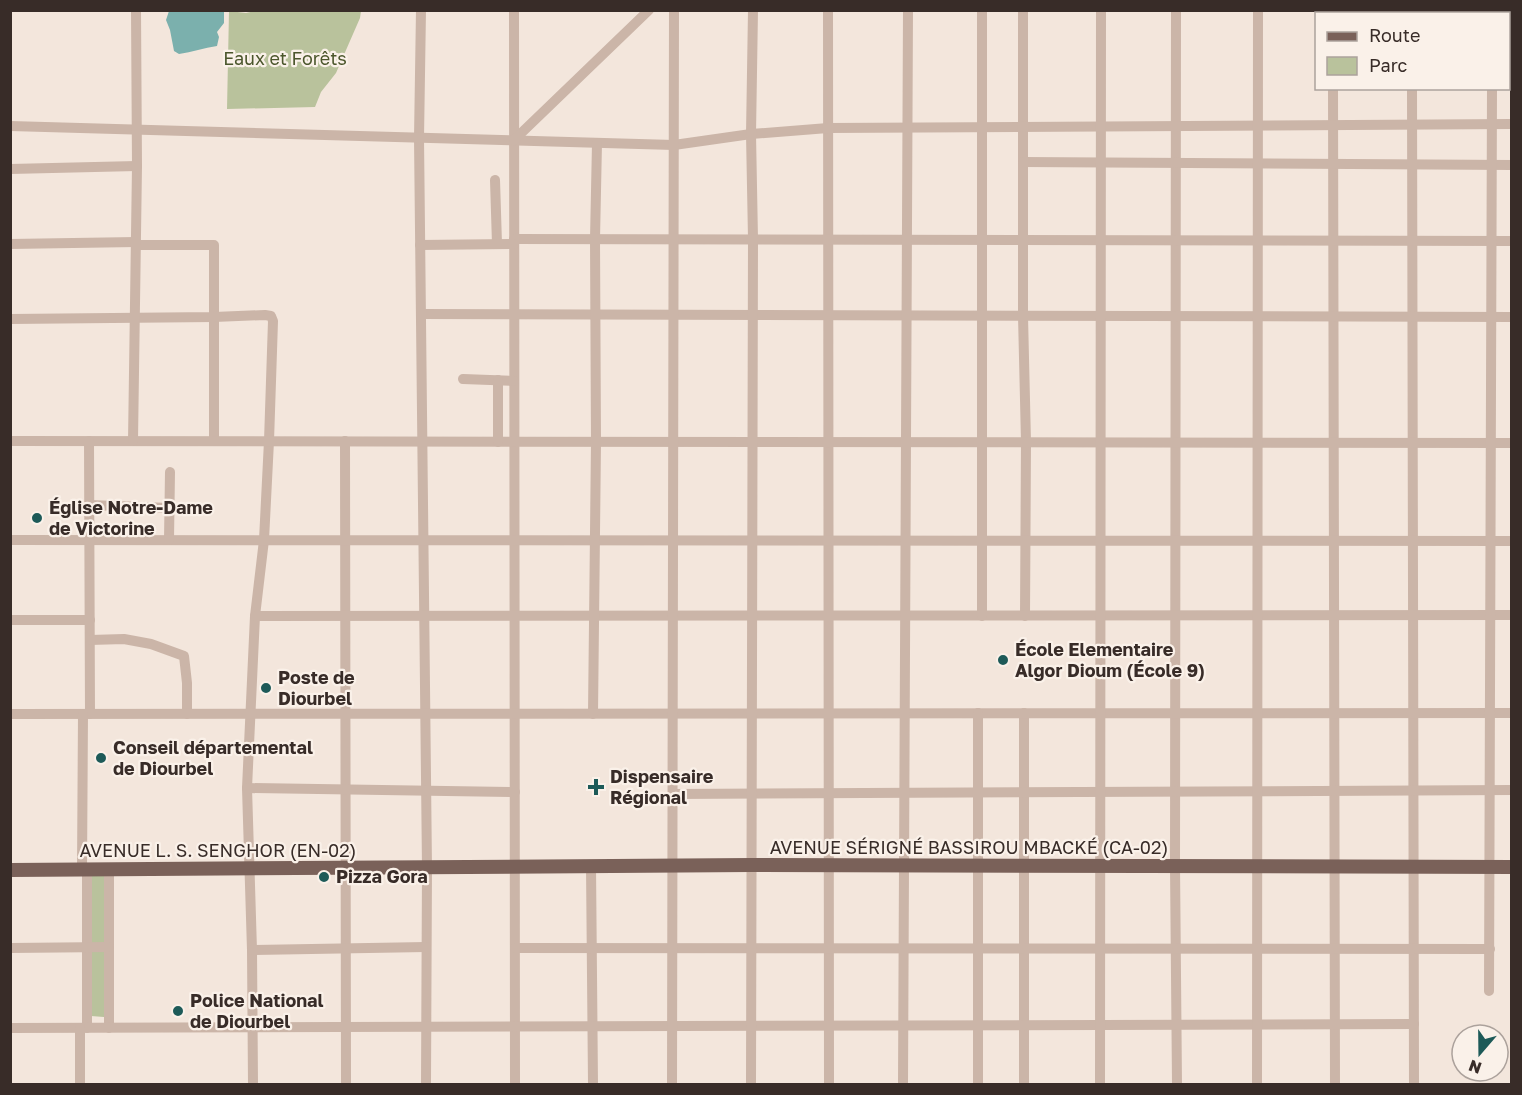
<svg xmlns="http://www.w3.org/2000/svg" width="1522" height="1095" font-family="'Golos Text',sans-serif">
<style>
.green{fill:#b9c29c}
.water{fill:#7bb0ad}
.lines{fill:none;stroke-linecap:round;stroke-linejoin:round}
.minor{stroke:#cbb5a8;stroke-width:10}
.major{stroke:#7a6159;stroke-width:14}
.poi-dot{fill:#1d5a58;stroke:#faf1e9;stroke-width:2}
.labels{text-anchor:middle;stroke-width:4.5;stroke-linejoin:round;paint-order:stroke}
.park-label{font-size:18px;fill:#4b562c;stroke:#faf1e9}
.poi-label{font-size:18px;font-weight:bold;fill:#382c28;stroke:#faf1e9;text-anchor:start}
.street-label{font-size:18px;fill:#382c28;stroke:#faf1e9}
</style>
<rect width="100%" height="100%" fill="#f3e6dc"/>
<g class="green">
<path d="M259 10 361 11 360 18 336 73 321 92 315 107 227 109 229 11 246 13Z"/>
<path d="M91 873H104V1017L91 1016Z"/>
</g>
<path class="water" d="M169 11H224V23L217 32 219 37 217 46C204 48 192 52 179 54L174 51 170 30 166 20Z"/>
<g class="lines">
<g class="minor">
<path d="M421 10 419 138 427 868 426 1084"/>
<path d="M514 10 515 1084"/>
<path d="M828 10 829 1084"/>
<path d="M1023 10V316L1026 442 1025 616"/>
<path d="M1176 10 1175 866 1177 1084"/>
<path d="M1333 10V14"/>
<path d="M1412 10V14"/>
<path d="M1492 14V10"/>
<path d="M1333 88 1335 1084"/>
<path d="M1412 88 1414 1084"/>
<path d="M10 126 674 145 751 134 828 128 1512 124"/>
<path d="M514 140 649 10"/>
<path d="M1023 162 1512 165"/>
<path d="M10 169 137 166"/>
<path d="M495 180 497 244"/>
<path d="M514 239 1512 241"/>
<path d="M10 244 136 242"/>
<path d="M136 245H214V441"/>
<path d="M420 245 514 244"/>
<path d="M421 314 1512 317"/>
<path d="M10 319 214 317 265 315 271 316 273 321 269 441 264 540 255 616 247 788 252 950 253 1084"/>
<path d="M463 379 514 381"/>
<path d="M10 441 1512 443"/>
<path d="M89 441 90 714"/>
<path d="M133 441 137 166 136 10"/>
<path d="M345 441 346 1084"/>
<path d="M498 442V380"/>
<path d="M89 505 169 508"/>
<path d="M10 540 1512 541"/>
<path d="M169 540 170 472"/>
<path d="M255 616 1512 615"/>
<path d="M982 616V10"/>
<path d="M10 620H90"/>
<path d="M90 640 124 639 151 644 184 656 187 683V714"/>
<path d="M1024 713V1084"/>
<path d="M10 714 1512 713"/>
<path d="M593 714 596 442 595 239 597 143"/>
<path d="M247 788 515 792"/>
<path d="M673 794 1512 790"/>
<path d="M591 866 593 1084"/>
<path d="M82 870 83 714"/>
<path d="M87 870V1028"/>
<path d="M109 870V1028"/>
<path d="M10 948 109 947"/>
<path d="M515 948 1490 949"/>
<path d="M252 950 426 947"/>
<path d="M1489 991 1492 88"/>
<path d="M10 1028 1414 1024"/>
<path d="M80 1084V1028"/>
<path d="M672 1084 674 10"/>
<path d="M751 1084 753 239 751 134 753 10"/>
<path d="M903 1084 908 10"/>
<path d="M978 1084V713"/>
<path d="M1100 1084 1101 10"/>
<path d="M1257 1084 1258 10"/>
</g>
<path class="major" d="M10 870 751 865 1512 867"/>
</g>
<g class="poi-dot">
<circle cx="37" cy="518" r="6"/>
<circle cx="1003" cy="660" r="6"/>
<circle cx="266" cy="688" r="6"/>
<circle cx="101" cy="758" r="6"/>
<path d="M593 778h6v6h6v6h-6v6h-6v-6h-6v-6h6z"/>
<circle cx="324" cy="877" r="6"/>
<circle cx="178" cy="1011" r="6"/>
</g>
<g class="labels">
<g class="park-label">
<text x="285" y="65">Eaux et Forêts</text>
</g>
<g class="poi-label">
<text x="49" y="514">Église Notre-Dame<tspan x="49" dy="21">de Victorine</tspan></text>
<text x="1015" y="656">École Elementaire<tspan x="1015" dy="21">Algor Dioum (École 9)</tspan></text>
<text x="278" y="684">Poste de<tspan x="278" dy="21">Diourbel</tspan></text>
<text x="113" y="754">Conseil départemental<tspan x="113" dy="21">de Diourbel</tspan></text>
<text x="610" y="783">Dispensaire<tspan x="610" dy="21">Régional</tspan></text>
<text x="336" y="883">Pizza Gora</text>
<text x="190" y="1007">Police National<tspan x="190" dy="21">de Diourbel</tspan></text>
</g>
<g class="street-label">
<text x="969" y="854">AVENUE SÉRIGNÉ BASSIROU MBACKÉ (CA-02)</text>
<text x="218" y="857">AVENUE L. S. SENGHOR (EN-02)</text>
</g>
</g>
<rect width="1522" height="1095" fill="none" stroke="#382c28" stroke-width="24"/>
<rect x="1315" y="12" width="195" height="78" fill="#faf1e9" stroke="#aca29c" stroke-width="1.5"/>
<rect x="1327" y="32" width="30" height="9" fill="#7a6159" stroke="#aca29c" stroke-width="1.5"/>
<text x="1369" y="42" font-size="18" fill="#382c28">Route</text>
<rect x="1327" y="57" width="30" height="18" fill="#b9c29c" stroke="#aca29c" stroke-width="1.5"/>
<text x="1369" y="72" font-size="18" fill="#382c28">Parc</text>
<g transform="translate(1480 1053) rotate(200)"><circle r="28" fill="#faf1e9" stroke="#aca29c" stroke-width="1.5"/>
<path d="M0-4.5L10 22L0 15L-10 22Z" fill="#1d5a58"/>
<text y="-9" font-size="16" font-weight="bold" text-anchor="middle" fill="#382c28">N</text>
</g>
</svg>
